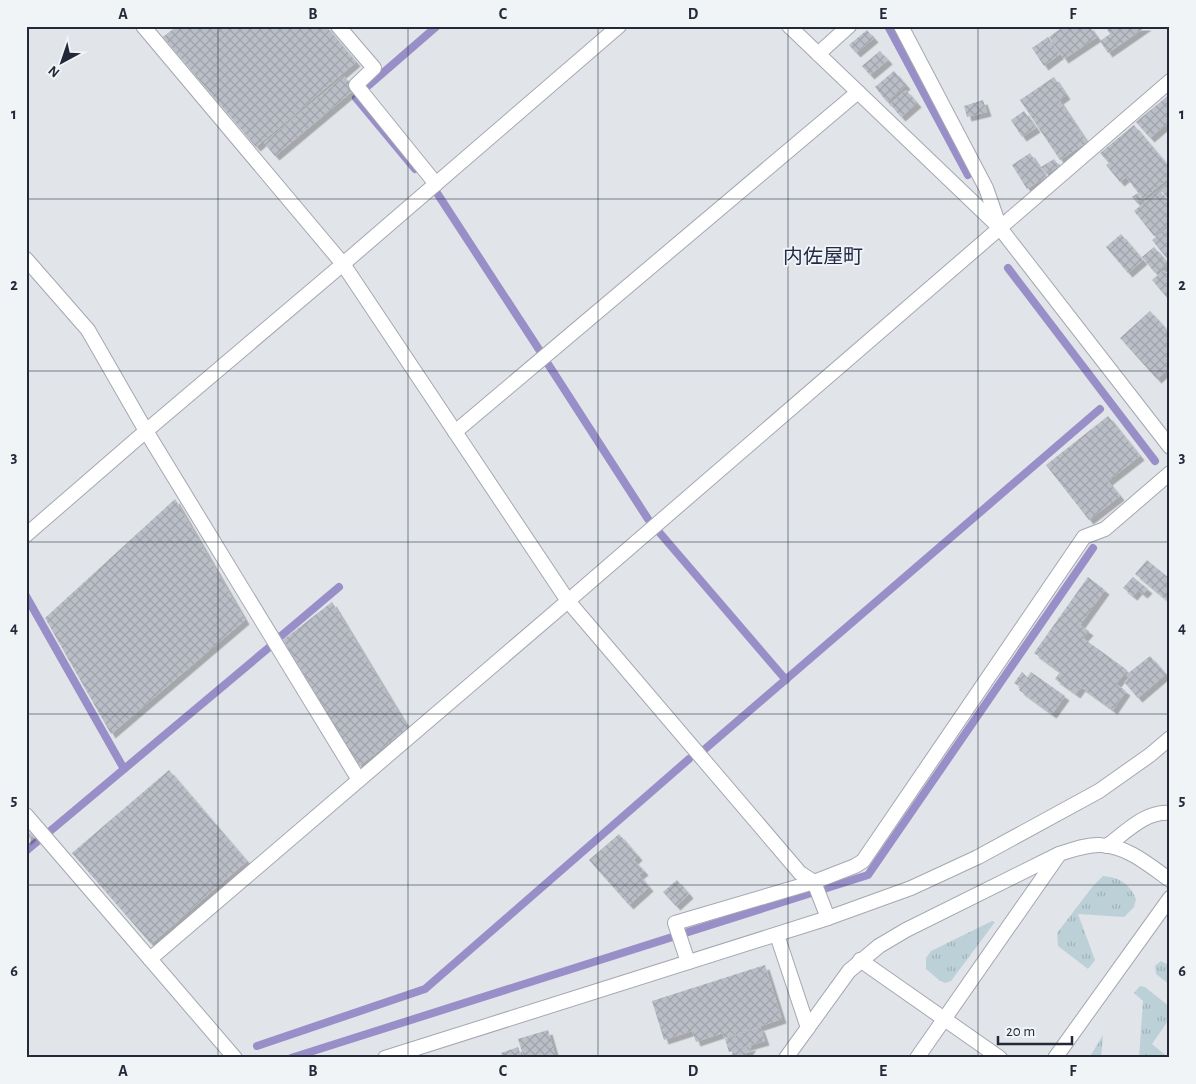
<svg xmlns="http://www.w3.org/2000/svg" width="1196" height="1084" font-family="'Alegreya Sans','Noto Sans JP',sans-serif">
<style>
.grass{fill:url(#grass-tufts)}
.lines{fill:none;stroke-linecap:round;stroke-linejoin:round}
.stream{stroke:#998fc8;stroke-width:8}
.building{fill:url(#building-cross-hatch);filter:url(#shadow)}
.service-casing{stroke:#a4a8b0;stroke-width:16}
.minor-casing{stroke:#a4a8b0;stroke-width:16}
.tertiary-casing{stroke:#a4a8b0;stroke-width:16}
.service{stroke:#fff;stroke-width:14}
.minor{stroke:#fff;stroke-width:14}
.tertiary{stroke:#fff;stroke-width:14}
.grid{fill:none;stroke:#232938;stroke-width:1;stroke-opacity:0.55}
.labels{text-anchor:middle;stroke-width:4;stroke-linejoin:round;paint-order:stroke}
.quarter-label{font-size:20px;fill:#222a47;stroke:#f1f4f6}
.neatline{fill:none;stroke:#232938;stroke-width:2}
.grid-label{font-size:16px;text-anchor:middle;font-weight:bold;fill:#232938}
</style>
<defs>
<pattern id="grass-tufts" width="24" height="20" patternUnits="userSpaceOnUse" patternTransform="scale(1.25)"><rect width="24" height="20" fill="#bcd0d8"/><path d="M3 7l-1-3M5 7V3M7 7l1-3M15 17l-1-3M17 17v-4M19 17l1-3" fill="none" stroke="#a1b3ba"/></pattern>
<pattern id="building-cross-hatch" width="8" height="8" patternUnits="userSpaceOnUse" patternTransform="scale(1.25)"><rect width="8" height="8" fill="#babec7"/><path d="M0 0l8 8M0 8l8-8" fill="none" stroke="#a0a3ac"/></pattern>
<filter id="shadow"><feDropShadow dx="4.5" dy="4.5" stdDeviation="0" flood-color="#0004"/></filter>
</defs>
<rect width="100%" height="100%" fill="#e1e4e9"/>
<g class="grass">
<path d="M1103 876C1119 877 1130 884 1136 899L1134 907 1124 917 1078 914 1095 960 1088 969 1058 946 1057 933 1093 886Z"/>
<path d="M992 921 995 922 951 981 945 983 939 980 926 969V958L931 951Z"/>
<path d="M1161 961 1170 966V985L1156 974 1155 966Z"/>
<path d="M1140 986 1145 987 1170 1007V1018L1152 1044 1169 1058H1139L1143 1001 1134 993Z"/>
<path d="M1103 1035 1101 1058H1089Z"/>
</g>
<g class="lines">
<g class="stream">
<path d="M888 26 968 175"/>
<path d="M369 85 437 26"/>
<path d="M356 98 415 169"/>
<path d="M437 193 540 351"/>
<path d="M1008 268 1155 461"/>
<path d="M548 364 648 519"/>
<path d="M659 532 786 680"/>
<path d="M26 596 124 769"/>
<path d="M281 636 339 587"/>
<path d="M705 749 1100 409"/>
<path d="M49 832 272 645"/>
<path d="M26 851 39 840"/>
<path d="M257 1046 425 989 689 759"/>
<path d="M291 1058 868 875 1093 548"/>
</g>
</g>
<g class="building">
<path d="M177 26H326L356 62 256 147 163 37Z"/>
<path d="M1064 26H1089L1097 37 1064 59 1049 37Z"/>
<path d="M1105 26H1147L1108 53 1100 41 1110 34Z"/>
<path d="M867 30 874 38 856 53 849 45Z"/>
<path d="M1048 37 1060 54 1044 66 1032 48Z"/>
<path d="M880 51 888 60 870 75 862 66Z"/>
<path d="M894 71 906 85 887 102 875 87Z"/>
<path d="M344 76 355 89 275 156 264 143Z"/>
<path d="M1054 77 1066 95 1059 100 1087 142 1060 160 1020 100Z"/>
<path d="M906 90 917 103 901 117 890 104Z"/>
<path d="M1170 94V121L1150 138 1136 122Z"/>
<path d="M983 100 987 112 967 117 964 106Z"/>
<path d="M1024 111 1036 128 1022 137 1011 120Z"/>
<path d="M1134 125 1170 168V177L1143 199 1126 177 1120 182 1106 165 1109 163 1100 153Z"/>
<path d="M1030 153 1046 177 1027 189 1012 165Z"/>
<path d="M1054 159 1059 166 1046 174 1041 167Z"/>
<path d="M1170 181V201L1160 189Z"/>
<path d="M1159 190 1170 203V223L1154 236 1134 211Z"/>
<path d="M1138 193 1142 199 1137 203 1132 197Z"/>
<path d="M1170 226V262L1152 240Z"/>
<path d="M1121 234 1143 260 1128 273 1106 247Z"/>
<path d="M1154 247 1168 263 1155 273 1142 257Z"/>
<path d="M1164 270 1170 277V301L1152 280Z"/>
<path d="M1150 311 1170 333V367L1157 379 1120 338Z"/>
<path d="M1108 416 1140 456 1108 481 1120 496 1089 520 1046 465Z"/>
<path d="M175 499 245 620 111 734 45 618Z"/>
<path d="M1147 560 1170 579 1169 602 1135 574Z"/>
<path d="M1088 577 1105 590 1080 625 1089 631 1083 638 1127 670 1116 684 1126 691 1113 710 1081 687 1076 694 1055 679 1060 672 1034 653Z"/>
<path d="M1133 577 1148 589 1143 594 1138 590 1133 596 1123 588Z"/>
<path d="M332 602 408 728 359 766 283 640Z"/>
<path d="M1150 656 1166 674 1138 698 1124 682 1129 678 1126 675Z"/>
<path d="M1022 672 1027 677 1020 687 1014 683Z"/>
<path d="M1031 672 1065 696 1052 714 1019 690Z"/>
<path d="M169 770 247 861 151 944 72 853Z"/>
<path d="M26 829 32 836 26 841Z"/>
<path d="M619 834 638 856 634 860 644 871 639 875 649 887 629 905 589 860Z"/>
<path d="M677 880 689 894 676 906 663 892Z"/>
<path d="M765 965 782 1019 724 1038 723 1033 696 1042 692 1031 664 1040 652 1001Z"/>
<path d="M760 1027 765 1041 737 1049 752 1046 745 1055 749 1058H729L735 1050 729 1052 725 1039Z"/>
<path d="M548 1030 556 1058H524L518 1039Z"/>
<path d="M518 1047 522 1058H503L501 1053Z"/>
</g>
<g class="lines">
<g class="service-casing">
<g id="service">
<path d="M1107 846C1126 832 1145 811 1170 813"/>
<path d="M777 935 808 1028"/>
<path d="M860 960 1000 1058"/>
<path d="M786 1058 849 971 879 946 906 930 1059 854C1072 850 1087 844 1101 845 1127 846 1149 865 1170 880"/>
<path d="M917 1058 1058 856"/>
<path d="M1055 1058 1170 898"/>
</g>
</g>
<g class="minor-casing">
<g id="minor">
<path d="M143 26 343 264 568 601 800 873 814 882 828 918"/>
<path d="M338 26 374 68 356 85 436 184"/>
<path d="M901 26 986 188 1000 228"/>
<path d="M818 54 849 26"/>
<path d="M26 259 88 330 146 431 359 780"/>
<path d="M455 432 858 92"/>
<path d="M26 535 146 431 343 264 619 26"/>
<path d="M26 815 150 959"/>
<path d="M688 962 675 923 814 882 855 866 863 861 1084 537 1105 529 1170 473"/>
<path d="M235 1058 150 959 568 601 1170 81"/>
</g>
</g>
<g class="tertiary-casing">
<g id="tertiary">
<path d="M789 26 1000 228 1170 447"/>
<path d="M385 1058 828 918 911 888 978 857 1099 791 1150 755 1170 738"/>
</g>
</g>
<use href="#service" class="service"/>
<use href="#minor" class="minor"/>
<use href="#tertiary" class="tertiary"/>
</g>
<path class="grid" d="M218 26V1058M408 26V1058M598 26V1058M788 26V1058M978 26V1058M26 199H1170M26 371H1170M26 542H1170M26 714H1170M26 885H1170"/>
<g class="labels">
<g class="quarter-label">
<text x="823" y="263">内佐屋町</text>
</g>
</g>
<rect width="1196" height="1084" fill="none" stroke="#f1f4f6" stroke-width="55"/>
<g transform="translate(62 62) rotate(220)" stroke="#f1f4f6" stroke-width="4" paint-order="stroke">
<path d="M0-4L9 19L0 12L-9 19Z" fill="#232938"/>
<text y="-8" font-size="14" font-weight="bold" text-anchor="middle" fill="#232938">N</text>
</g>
<path d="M998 1036v8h74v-8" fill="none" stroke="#232938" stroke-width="2.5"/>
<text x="1006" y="1036" font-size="15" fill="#232938" stroke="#f1f4f6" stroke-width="4" paint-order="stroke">20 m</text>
<rect x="28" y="28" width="1140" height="1028" class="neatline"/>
<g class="grid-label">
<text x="123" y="19">A</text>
<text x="313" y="19">B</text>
<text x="503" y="19">C</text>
<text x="693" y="19">D</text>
<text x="883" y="19">E</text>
<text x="1073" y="19">F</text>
<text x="14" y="119">1</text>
<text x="1182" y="119">1</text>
<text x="14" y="290">2</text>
<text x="1182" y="290">2</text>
<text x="14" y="462">3</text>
<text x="1182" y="462">3</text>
<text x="14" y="633">4</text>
<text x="1182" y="633">4</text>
<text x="14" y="805">5</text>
<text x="1182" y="805">5</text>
<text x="14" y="976">6</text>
<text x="1182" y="976">6</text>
<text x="123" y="1076">A</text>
<text x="313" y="1076">B</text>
<text x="503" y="1076">C</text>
<text x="693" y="1076">D</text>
<text x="883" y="1076">E</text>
<text x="1073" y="1076">F</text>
</g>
</svg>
